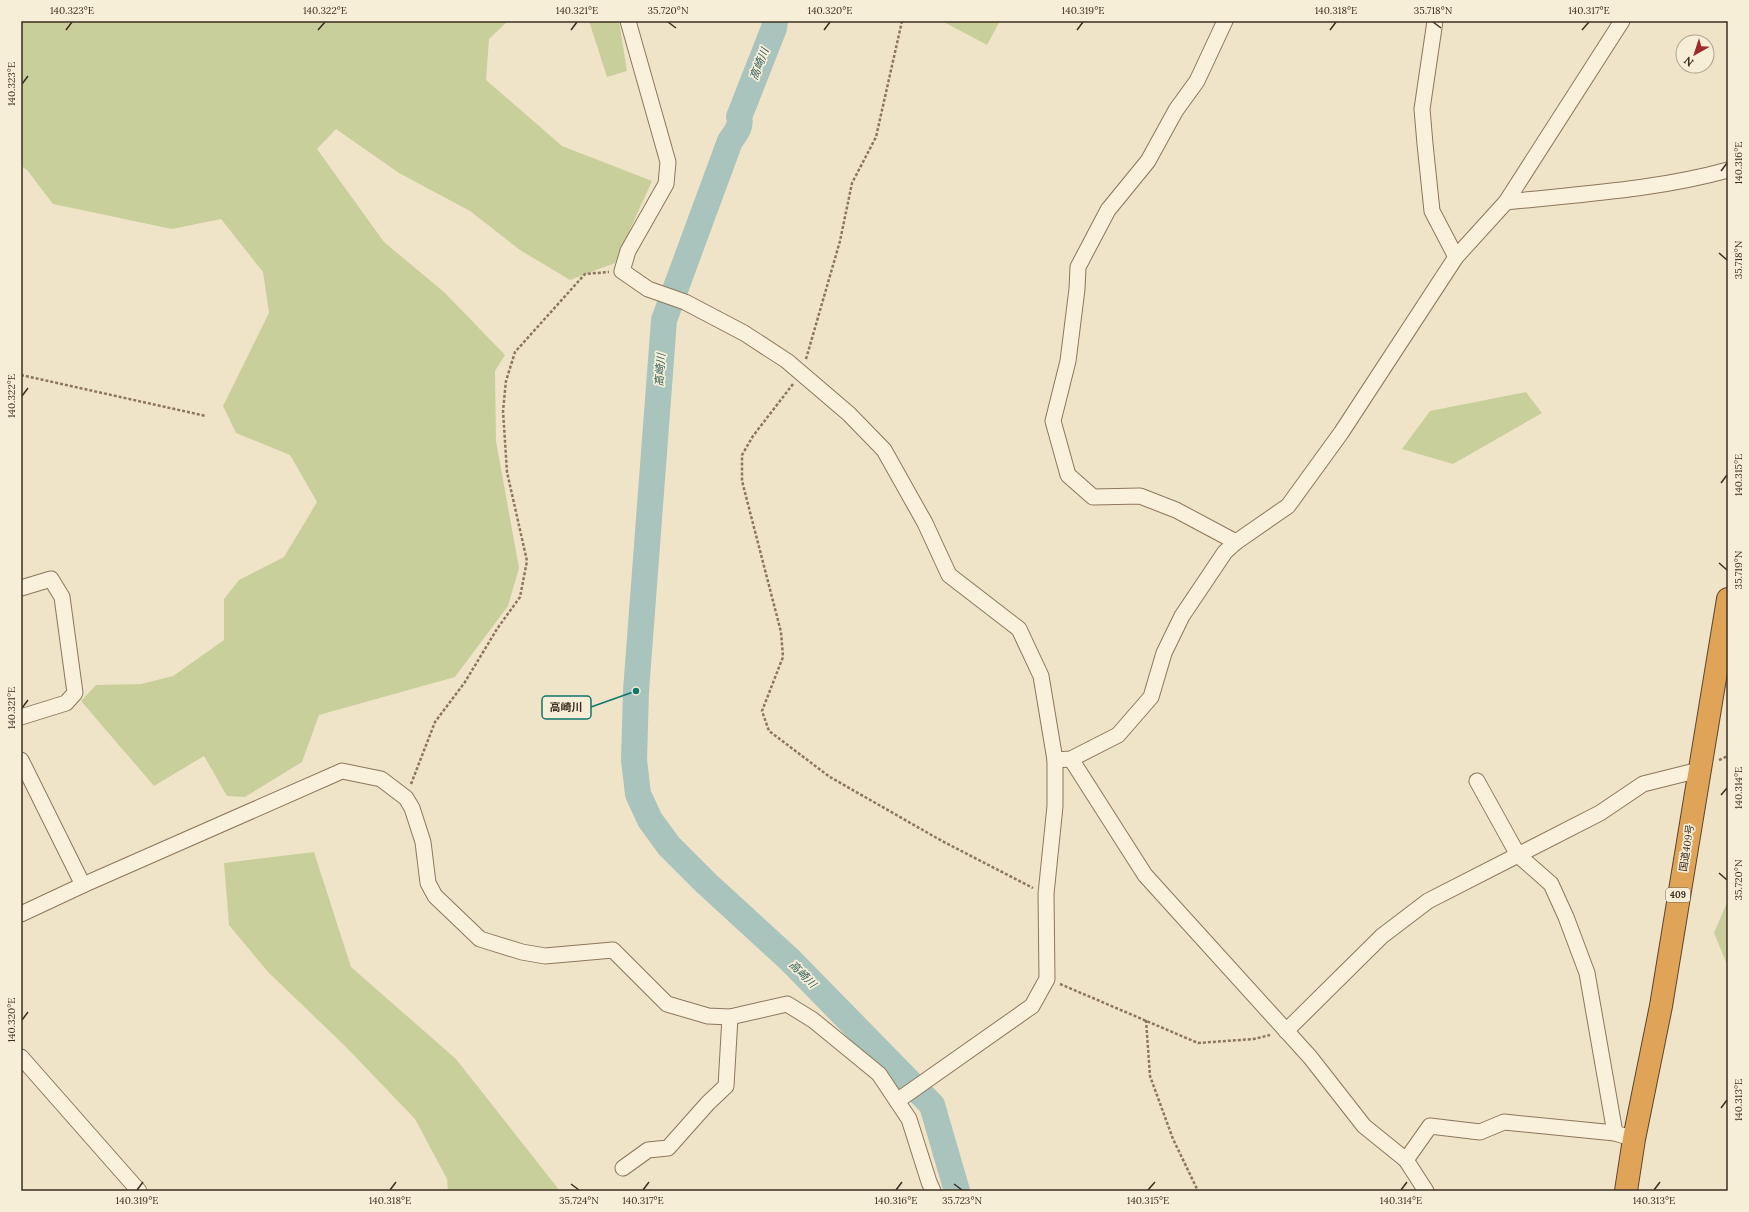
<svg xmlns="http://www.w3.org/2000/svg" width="1749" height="1212" font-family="Lora,'Noto Sans JP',serif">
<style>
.green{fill:#c9cf9b}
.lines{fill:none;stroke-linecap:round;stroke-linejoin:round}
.river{stroke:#a9c4bc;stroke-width:26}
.minor-casing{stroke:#8d765c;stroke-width:17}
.highway-casing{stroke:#5b4430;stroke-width:24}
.path{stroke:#8d765c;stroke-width:2.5;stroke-dasharray:3 2;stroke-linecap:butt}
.minor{stroke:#faf1dc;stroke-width:15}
.highway{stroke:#e0a458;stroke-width:22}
.ticks{fill:none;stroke:#3d2e20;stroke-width:1.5}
.labels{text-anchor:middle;stroke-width:3.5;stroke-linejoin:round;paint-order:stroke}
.shield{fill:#f7eed8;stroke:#756857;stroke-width:1}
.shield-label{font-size:9px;font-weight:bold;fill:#3d2e20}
.street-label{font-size:10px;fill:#3d2e20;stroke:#f7eed8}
.water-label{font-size:11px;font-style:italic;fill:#2f5d5a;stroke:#f7eed8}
.leader{fill:none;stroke:#0f766e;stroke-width:1.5}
.callout-dot{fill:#0f766e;stroke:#f7eed8;stroke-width:1.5}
.callout{fill:#f7eed8;stroke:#0f766e;stroke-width:1.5}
.callout-label{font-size:11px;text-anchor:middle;font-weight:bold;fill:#3d2e20}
.neatline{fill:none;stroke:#3d2e20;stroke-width:1.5}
.ticks-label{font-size:10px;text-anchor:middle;fill:#3d2e20}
</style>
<rect width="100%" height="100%" fill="#f0e4c8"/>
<g class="green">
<path d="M21 21H508L489 39 486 80 562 146 652 181 615 263 570 280 520 250 470 211 399 173 336 129 317 149 384 242 444 292 505 355 495 371 496 441 519 568 508 606 455 677 319 715 302 762 245 797 227 796 204 756 154 786 81 701 96 685 141 684 173 676 224 640V599L239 580 284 557 317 502 290 455 236 433 223 406 269 313 263 272 221 219 172 229 53 204 27 170 21 166Z"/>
<path d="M589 21H619L627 71 607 77Z"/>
<path d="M942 21H1000L987 45Z"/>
<path d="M1526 392 1542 413 1453 464 1402 449 1430 411Z"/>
<path d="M314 852 351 967 456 1059 560 1191H448L447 1179 415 1119 346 1047 268 972 229 925 224 863Z"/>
<path d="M1728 900V967L1714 933Z"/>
</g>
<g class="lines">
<path class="river" d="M775 21 774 28 739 117C742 126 735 134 730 141L664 320 636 691 634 760 638 794 650 820 669 846 706 883 789 959 932 1105 957 1191"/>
<g class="minor-casing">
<g id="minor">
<path d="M628 21 668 162 666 184 628 251 622 271 648 289 685 302 744 333 787 361 849 414 884 450 925 523 949 575 1019 629 1041 676 1055 760V806L1046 894 1047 979 1032 1006 897 1101"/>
<path d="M1225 21 1197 81 1176 110 1148 161 1108 210 1078 267 1077 289 1068 361 1053 421 1068 475 1093 497 1140 496 1176 510 1236 542"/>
<path d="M1435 21 1422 109 1425 144 1432 211 1456 257"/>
<path d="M1506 202C1580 194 1656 190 1728 170"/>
<path d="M21 588 51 579 62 597 75 693 66 703 21 717"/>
<path d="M1071 759 1145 875 1310 1057 1364 1126 1406 1160 1426 1191"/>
<path d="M21 760 83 885"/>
<path d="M1055 760 1071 759 1118 735 1151 697 1164 653 1182 616 1225 552 1236 542 1288 506 1341 433 1456 257 1506 202 1622 21"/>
<path d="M1477 781 1518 855 1551 884 1566 917 1587 973 1615 1133 1634 1139"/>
<path d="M21 914 83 885 342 771 381 779 406 798 412 808 423 842 428 883 435 896 480 939 522 952 545 956 613 950 667 1004 708 1016 730 1017 787 1004 813 1020 879 1074 909 1119 929 1182 933 1191"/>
<path d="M1286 1031 1382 936 1428 901 1600 813 1643 784 1699 770"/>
<path d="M21 1057 139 1191"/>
<path d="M1406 1160 1430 1126 1480 1132 1504 1122 1615 1133"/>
<path d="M623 1168 648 1150 668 1148 708 1103 726 1086 730 1017"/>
</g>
</g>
<g class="highway-casing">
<path id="highway" d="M1626 1191 1634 1139 1661 1006 1728 599"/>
</g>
<g class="path">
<path d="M806 359 840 241 852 183 876 137 902 21"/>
<path d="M21 375 206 416"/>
<path d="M793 384 753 436 742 455V481L781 632 783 657 762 711 769 731 830 777 942 841 1033 888"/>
<path d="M1719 760 1728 756"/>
<path d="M411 784 435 722 465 682 497 629 520 597 527 561 507 472 503 411 506 381 515 352 585 274 609 272"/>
<path d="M1060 984 1198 1043 1254 1039 1270 1035"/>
<path d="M1146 1020 1150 1076 1173 1139 1198 1191"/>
</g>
<use href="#minor" class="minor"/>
<use href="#highway" class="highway"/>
</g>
<path class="ticks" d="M668 22 676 28M1433 22 1441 28M66 30 72 22M318 30 325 22M571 30 577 22M824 30 830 22M1077 30 1083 22M1330 30 1336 22M1582 30 1589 22M22 84 28 76M1721 171 1727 163M1719 253 1727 260M22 396 28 388M1721 483 1727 475M1719 563 1727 570M22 708 28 700M1721 795 1727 788M1719 873 1727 880M22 1020 28 1012M1721 1108 1727 1100M571 1184 579 1190M954 1184 962 1190M137 1190 143 1182M390 1190 396 1182M643 1190 649 1182M896 1190 902 1182M1148 1190 1155 1182M1401 1190 1407 1182M1654 1190 1660 1182"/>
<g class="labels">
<rect class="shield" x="1666" y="888" width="24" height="14" rx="3"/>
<g class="shield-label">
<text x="1678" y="898">409</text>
</g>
<g class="street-label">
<text transform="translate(1686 848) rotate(-81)" y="4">国道409号</text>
</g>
<g class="water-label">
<text transform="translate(759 64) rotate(-69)" y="4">高崎川</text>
<text transform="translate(660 370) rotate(-86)" y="4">高崎川</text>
<text transform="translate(803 974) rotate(45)" y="4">高崎川</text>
</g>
</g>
<path class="leader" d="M636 691L591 707"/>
<circle class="callout-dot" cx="636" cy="691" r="4"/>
<rect class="callout" x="542" y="696" width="49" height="23" rx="4"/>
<g class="callout-label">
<text x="566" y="711">高崎川</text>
</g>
<rect width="1749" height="1212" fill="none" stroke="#f7eed8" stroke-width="44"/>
<g transform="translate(1695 54) rotate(219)"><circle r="19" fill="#f7eed8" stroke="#ada18e"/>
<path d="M0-3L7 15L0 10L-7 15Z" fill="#9e2a2b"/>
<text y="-6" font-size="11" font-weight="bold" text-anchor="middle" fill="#3d2e20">N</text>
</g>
<rect x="22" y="22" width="1705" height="1168" class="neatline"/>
<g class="ticks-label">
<text x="72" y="14">140.323°E</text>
<text x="325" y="14">140.322°E</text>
<text x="577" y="14">140.321°E</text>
<text x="668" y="14">35.720°N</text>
<text x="830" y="14">140.320°E</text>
<text x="1083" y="14">140.319°E</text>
<text x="1336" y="14">140.318°E</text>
<text x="1433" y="14">35.718°N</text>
<text x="1589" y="14">140.317°E</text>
<text transform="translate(11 84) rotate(-90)" y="4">140.323°E</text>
<text transform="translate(1738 163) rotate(-90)" y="4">140.316°E</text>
<text transform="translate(1738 260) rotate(-90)" y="4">35.718°N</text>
<text transform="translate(11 396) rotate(-90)" y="4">140.322°E</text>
<text transform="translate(1738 475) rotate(-90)" y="4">140.315°E</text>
<text transform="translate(1738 570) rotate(-90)" y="4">35.719°N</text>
<text transform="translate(11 708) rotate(-90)" y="4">140.321°E</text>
<text transform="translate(1738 788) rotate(-90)" y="4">140.314°E</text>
<text transform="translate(1738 880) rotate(-90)" y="4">35.720°N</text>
<text transform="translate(11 1020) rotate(-90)" y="4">140.320°E</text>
<text transform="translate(1738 1100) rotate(-90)" y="4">140.313°E</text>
<text x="137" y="1204">140.319°E</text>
<text x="390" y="1204">140.318°E</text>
<text x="579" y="1204">35.724°N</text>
<text x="643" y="1204">140.317°E</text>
<text x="896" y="1204">140.316°E</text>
<text x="962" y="1204">35.723°N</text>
<text x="1148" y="1204">140.315°E</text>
<text x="1401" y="1204">140.314°E</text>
<text x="1654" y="1204">140.313°E</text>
</g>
</svg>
